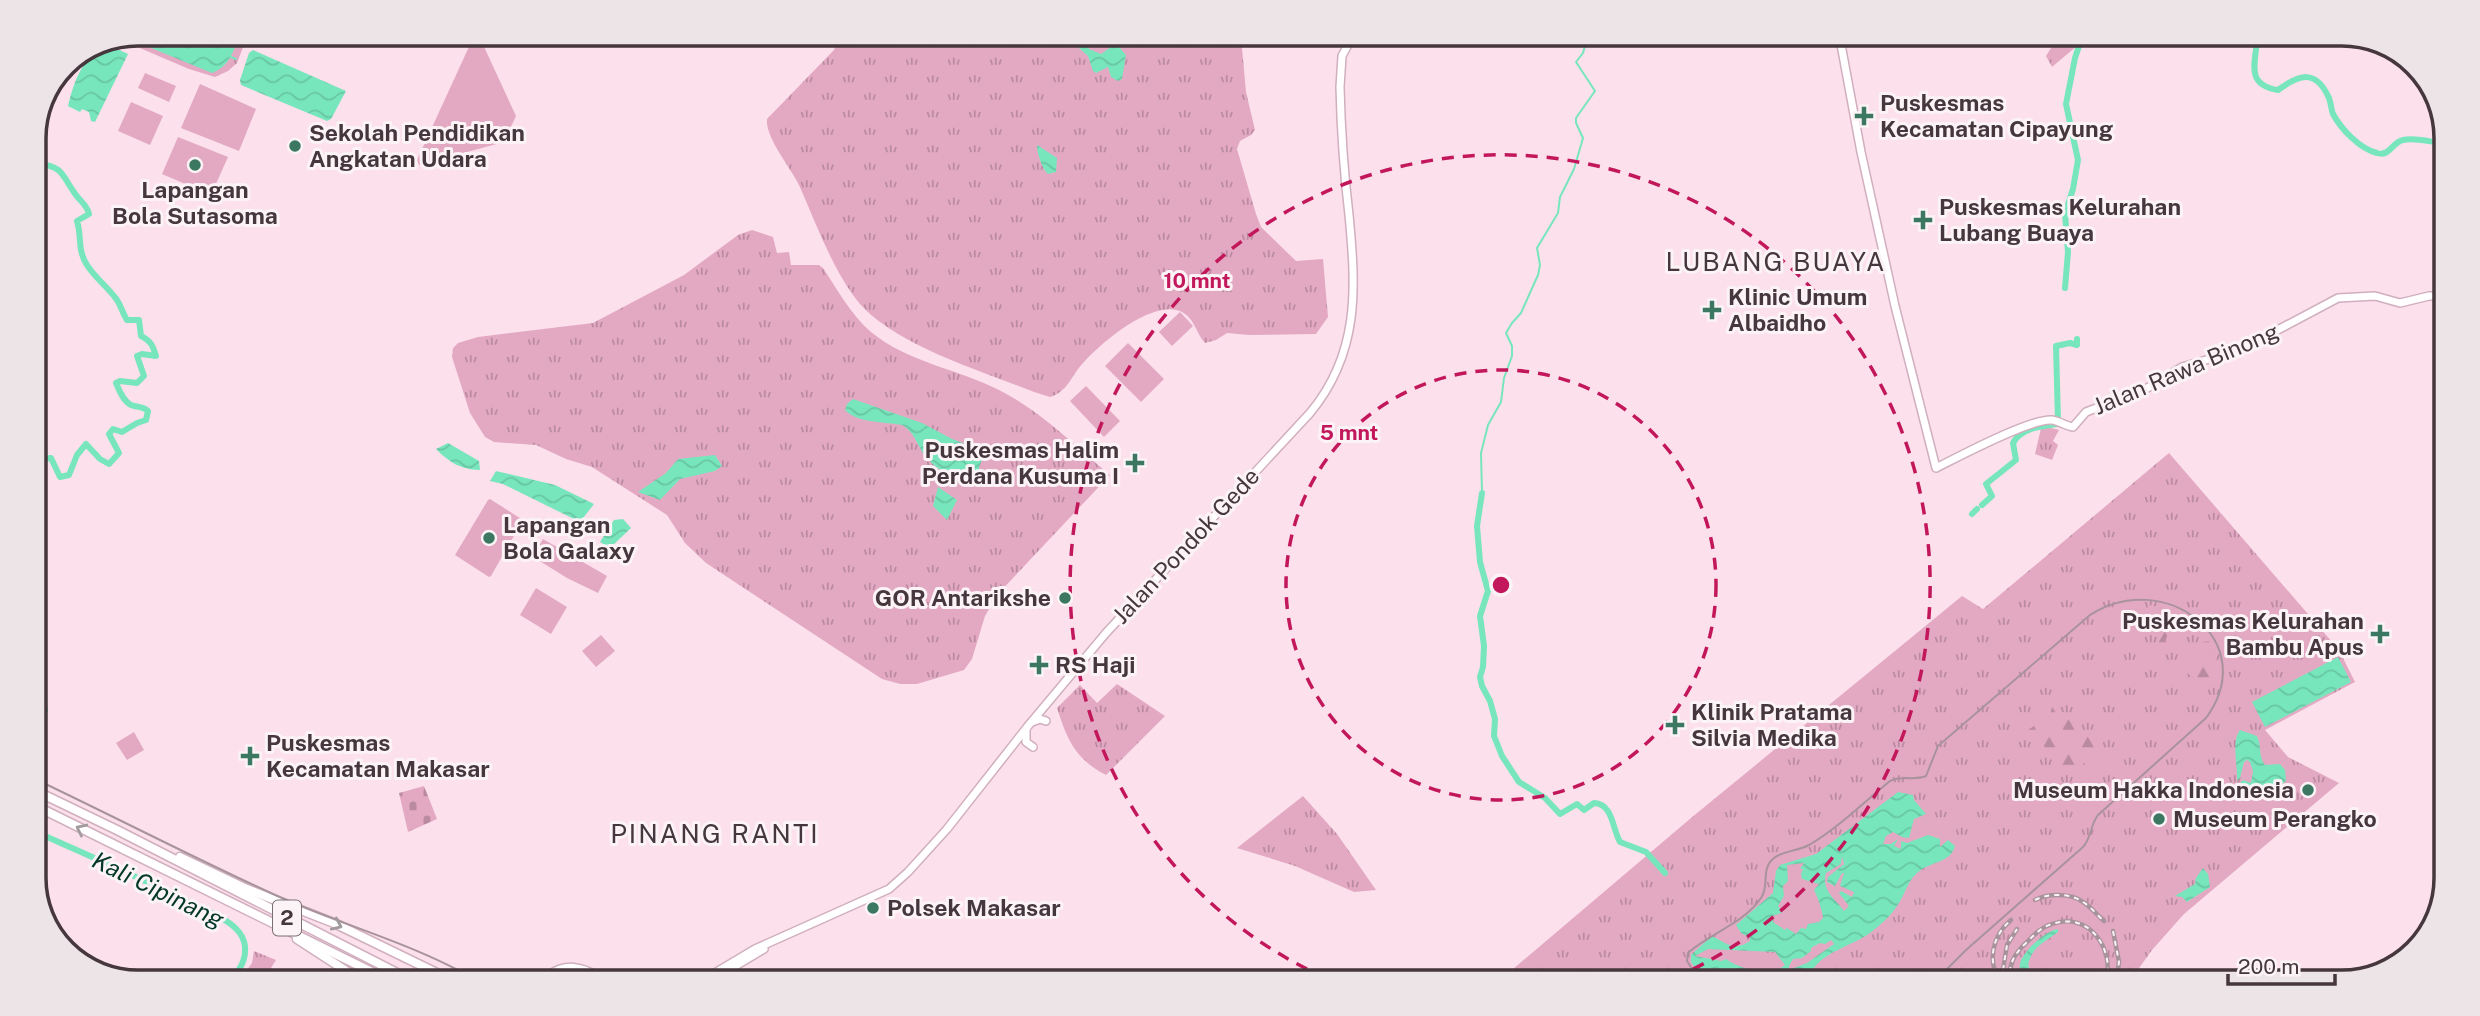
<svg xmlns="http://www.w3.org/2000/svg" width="2480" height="1016" font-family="'Public Sans',sans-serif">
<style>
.grass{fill:url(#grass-tufts)}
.forest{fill:url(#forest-firs)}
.cemetery{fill:url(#cemetery-stones)}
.garden{fill:#e3a9c3}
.water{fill:url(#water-waves);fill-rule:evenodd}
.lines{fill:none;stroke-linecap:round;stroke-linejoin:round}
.stream{stroke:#77e6bd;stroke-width:2}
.river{stroke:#77e6bd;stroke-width:6}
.major-casing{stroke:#d1afbe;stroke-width:10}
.highway-casing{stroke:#d1afbe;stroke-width:11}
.major{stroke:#fff;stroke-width:7}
.highway{stroke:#fff;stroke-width:8}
.tram{stroke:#a8939c;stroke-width:2}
.rail-casing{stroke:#a8939c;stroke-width:4.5}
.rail{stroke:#fbf3f6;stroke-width:2;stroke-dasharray:5;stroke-linecap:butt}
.oneway{stroke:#a29b9e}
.ring{fill:none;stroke:#c2185b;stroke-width:3.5;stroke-dasharray:12 9}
.poi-dot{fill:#3b7761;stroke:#fbf3f6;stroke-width:2.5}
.labels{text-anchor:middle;stroke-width:6;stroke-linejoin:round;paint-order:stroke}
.shield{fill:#fbf3f6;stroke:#7c6f74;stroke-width:2}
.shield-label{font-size:21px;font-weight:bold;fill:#45373d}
.poi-label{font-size:23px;font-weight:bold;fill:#45373d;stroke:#fbf3f6;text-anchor:start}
.street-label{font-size:23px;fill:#45373d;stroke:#fbf3f6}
.water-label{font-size:24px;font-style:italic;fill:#033828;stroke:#fbf3f6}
.quarter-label{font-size:26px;letter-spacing:2px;fill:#45373d;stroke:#fbf3f6}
.rim{fill:none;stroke:#45373d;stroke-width:3.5}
.centre{fill:#c2185b;stroke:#fbf3f6;stroke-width:3.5}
.ring-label{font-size:21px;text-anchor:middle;font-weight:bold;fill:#c2185b;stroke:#fbf3f6;stroke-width:6;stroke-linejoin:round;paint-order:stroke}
</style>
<defs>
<pattern id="grass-tufts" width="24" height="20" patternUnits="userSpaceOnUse" patternTransform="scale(1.75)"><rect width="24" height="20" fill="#e3a9c3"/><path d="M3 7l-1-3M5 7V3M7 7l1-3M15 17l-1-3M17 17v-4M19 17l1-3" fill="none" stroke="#ba8aa0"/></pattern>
<pattern id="forest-firs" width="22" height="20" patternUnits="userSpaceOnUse" patternTransform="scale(1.75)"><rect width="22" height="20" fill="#e3a9c3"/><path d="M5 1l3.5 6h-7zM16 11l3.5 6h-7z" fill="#ba8aa0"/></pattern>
<pattern id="cemetery-stones" width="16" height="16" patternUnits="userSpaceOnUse" patternTransform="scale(1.75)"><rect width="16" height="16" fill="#e3a9c3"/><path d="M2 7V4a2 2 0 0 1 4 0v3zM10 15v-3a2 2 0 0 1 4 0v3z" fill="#ba8aa0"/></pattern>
<pattern id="water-waves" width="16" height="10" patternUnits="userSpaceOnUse" patternTransform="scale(1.75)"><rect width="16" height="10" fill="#77e6bd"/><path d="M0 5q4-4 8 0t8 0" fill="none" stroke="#68c6a3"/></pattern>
</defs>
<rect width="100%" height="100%" fill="#fce0ec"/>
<g class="grass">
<path d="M138 33 248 34 237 63 228 71 215 77 189 69 121 40Z"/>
<path d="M830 36 1241 37 1246 92 1255 130 1251 135 1240 141 1237 149 1256 214 1261 227 1296 261 1323 259 1328 317 1316 334 1249 335 1227 333 1216 340 1205 343C1196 333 1195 319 1182 312 1154 298 1102 342 1084 362 1072 374 1068 392 1050 397L1034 392C980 370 886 343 853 295 830 263 815 221 799 185 790 167 765 137 767 119L834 50 836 44Z"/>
<path d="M2056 40H2084L2052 67 2046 56Z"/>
<path d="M752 230 773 237 777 253 789 252 791 265H819L823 268C837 289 851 315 871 332 907 362 958 369 999 390 1041 411 1074 445 1110 475L997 595 985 616 972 659 964 670 917 684H900L882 679 706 563 685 543 667 515 592 467 566 459 536 445 494 442 485 437 470 413 452 357 453 348 458 343 478 337 593 323 684 275 738 235Z"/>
<path d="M2047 427 2059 430 2053 441 2058 445 2052 460 2035 454 2041 428Z"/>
<path d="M2169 453 2339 650 2355 682 2265 730 2288 757 2339 783 2184 914 2152 950 2129 982 1500 980 1691 818 1962 596 1983 609Z"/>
<path d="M1117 684 1165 716 1106 775C1075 759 1067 739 1057 708L1080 685 1097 703Z"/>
<path d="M1303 796 1337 834 1376 890 1354 892 1295 866 1237 848Z"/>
<path d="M254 951 276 960 271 968 276 976 243 975 252 963Z"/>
</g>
<g class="forest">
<path d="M2150 605 2167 609 2190 618 2188 625C2171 624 2162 636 2167 653L2164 654 2152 625Z"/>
<path d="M2210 641 2217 660 2218 684 2192 677 2171 661 2173 659C2188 667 2201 659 2203 642Z"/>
<path d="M2052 707 2069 715 2104 755 2091 767 2084 763 2070 775 2040 742H2029L2028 730 2050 715Z"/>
</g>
<path class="cemetery" d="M424 786 437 819 408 832 399 793Z"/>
<g class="garden">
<path d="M473 38H480L516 116 504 142 419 165 417 160Z"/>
<path d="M145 73 176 86 169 102 138 88Z"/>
<path d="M200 84 256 109 239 151 181 128Z"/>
<path d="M131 102 163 116 150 145 118 131Z"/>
<path d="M178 137 228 157 211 195 162 174Z"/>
<path d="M1180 312 1193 326 1172 346 1159 332Z"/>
<path d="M1128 343 1164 379 1141 402 1105 366Z"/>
<path d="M1086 386 1120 421 1104 437 1070 401Z"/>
<path d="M490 499 523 520 491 576 489 577 455 555 488 500Z"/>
<path d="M543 539 607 576 598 593 567 578 535 558 534 554Z"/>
<path d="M536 588 567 607 551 634 520 615Z"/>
<path d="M601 635 615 651 596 667 582 651Z"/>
<path d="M134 732 144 750 127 760 116 743Z"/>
<path d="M1926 814 1951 841 1940 847V839L1927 835 1907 843 1901 841 1902 849 1893 847 1899 839 1891 844H1883L1886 836 1893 832 1908 838 1911 836 1914 819Z"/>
<path d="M1842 856 1844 864 1828 877 1827 882 1836 885 1842 873H1844L1840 886 1854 892 1852 897 1841 891 1849 907 1844 911C1839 903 1818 887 1825 875 1828 871 1837 867 1841 864Z"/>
<path d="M1804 863 1801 869H1803L1801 874 1802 878 1819 884 1814 890C1818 897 1823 910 1823 919L1819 922 1808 924 1806 929 1801 928 1797 934C1787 929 1774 930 1773 916L1782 913 1778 906 1784 896 1783 886 1788 880 1787 865Z"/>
<path d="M1831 940 1834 944 1807 963 1788 971 1793 960 1803 957 1811 951V948L1821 943 1825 945Z"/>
<path d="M1706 949 1748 950 1756 953H1776L1785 965C1772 977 1740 969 1726 959L1721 961 1696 957Z"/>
</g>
<g class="water">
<path d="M138 33H169L203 46 214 44 220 34H239C234 51 230 66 212 73L127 38Z"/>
<path d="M1075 37H1084L1089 49 1101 54 1111 47 1110 37H1117L1120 48 1126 55 1122 79 1118 81 1111 77 1108 67 1096 73 1093 71 1088 56 1078 47 1080 44Z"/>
<path d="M106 47H113L128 54 95 122 91 121 89 112 82 109 80 112 68 106C74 83 81 57 106 47Z"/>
<path d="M253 50 346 91 331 119 327 121 241 85 240 80 249 53Z"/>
<path d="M1037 145 1057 158 1056 172 1048 174C1042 169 1037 153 1037 145Z"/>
<path d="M853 399 922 423 952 439 976 448 982 460 979 467 981 482C963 485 937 471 926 457 917 446 915 432 902 425 885 422 857 423 845 410L847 404Z"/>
<path d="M448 443 479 461 480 470C460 469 450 463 436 449Z"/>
<path d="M715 455 722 466 715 471 680 479 660 500 638 492 666 473 678 459Z"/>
<path d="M496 471 555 485 594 504 580 522 503 484 490 481Z"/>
<path d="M938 487 957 500 947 520 933 506Z"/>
<path d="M623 519 631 528 610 548 600 542 614 520Z"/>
<path d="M2338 657 2351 682 2265 727 2252 702Z"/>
<path d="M2240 730 2257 736C2262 747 2258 756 2265 765L2280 764 2285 770 2286 781 2270 793 2261 789 2246 794 2239 784 2243 780 2251 783 2253 771 2250 762 2247 760 2244 762 2240 778 2237 781C2238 766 2231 742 2240 730Z"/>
<path d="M1898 792 1913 795 1914 800 1926 814 1914 819 1909 838 1902 837 1893 832 1886 836 1883 844H1891L1898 839 1894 846 1901 849V841L1907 843 1928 835 1940 839V847L1948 840 1955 846C1951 862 1932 862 1921 870 1907 879 1906 894 1897 906 1890 917 1880 925 1870 933 1854 945 1820 953 1812 972L1816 981H1705L1691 962V955L1712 936C1726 943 1734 952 1750 941V938L1741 933 1736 925 1773 893 1776 871 1780 865 1816 854ZM1842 856 1844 864 1828 877 1827 882 1835 886 1842 873H1844L1840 886 1854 892 1852 897 1841 891 1839 893 1849 906 1844 911C1836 899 1821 891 1826 873L1841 864ZM1804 863 1800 869H1803L1801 874 1802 879 1819 884 1814 890C1818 897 1822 910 1823 918L1819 922 1808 924 1806 929 1801 928 1796 934 1787 928 1785 930 1773 922V916L1783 912 1778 906 1784 896 1783 886 1788 881 1787 865ZM1831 940 1834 944 1807 963 1789 970V966L1793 959 1802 958 1811 951V948L1820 943 1825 944ZM1708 949 1775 952 1785 965C1771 978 1740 969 1726 959L1721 961 1695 956Z"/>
<path d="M2203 868 2208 874 2210 887 2187 902 2182 897 2175 896 2195 884 2196 878Z"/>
<path d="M2058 929V932C2044 943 2031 947 2028 966L2036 977 2031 982H2020C2021 976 2019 969 2020 964 2022 952 2046 930 2058 929Z"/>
</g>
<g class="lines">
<g class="stream">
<path d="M231 57 236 59"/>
<path d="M1482 493 1481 453 1488 425 1501 402 1504 378 1512 356V346L1506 333 1512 323 1521 313 1538 275 1540 265 1537 248 1558 213 1560 197 1574 169 1583 138 1576 123V118L1595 91 1576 62 1583 53 1587 38"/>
<path d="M237 973 240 975"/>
</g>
<g class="river">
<path d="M2257 41C2255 64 2246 85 2278 90 2300 74 2316 69 2329 98 2331 103 2331 109 2333 114 2341 129 2360 149 2377 153 2390 157 2392 142 2403 140 2417 137 2432 143 2446 143"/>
<path d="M33 173 38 164C65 166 62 177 76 195 81 202 87 205 89 214L77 221C82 236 77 250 87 265 95 278 108 287 117 300 121 306 123 314 127 320H139L141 336C151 341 153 346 156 356L142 354 137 356 144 376 137 383 120 381 116 383C119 390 123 401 131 405 138 408 142 405 148 411L146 420 137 423 122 432 113 429 109 434 119 453 109 464 100 459 86 444 77 455 69 475 60 477 51 458 33 460"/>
<path d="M2065 288 2068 252 2065 214 2073 189 2078 160 2066 104 2075 58 2081 40"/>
<path d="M1482 493 1477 526 1480 562 1488 591 1480 616 1484 646 1483 667 1480 677 1482 686 1490 701 1495 719 1494 736 1502 756 1519 782 1545 798 1560 814 1577 804 1584 810 1594 803C1613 804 1612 828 1620 842L1646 852 1665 873"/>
<path d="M1982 505 1992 496 1986 484 2016 460 2013 443C2021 428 2041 426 2057 424L2058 421 2056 346 2070 343 2077 345V339"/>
<path d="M1972 514 1977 509"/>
<path d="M33 701 44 703 45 711 33 737"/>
<path d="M34 831C87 855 141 878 194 905 209 912 229 919 239 932 250 946 245 963 235 975"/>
</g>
<g class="major-casing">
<g id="major">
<path d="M1840 39 1861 152 1895 306 1936 468C1958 457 2031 418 2052 420 2059 421 2066 426 2073 427L2086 412 2144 390 2182 367 2240 350 2338 298 2375 296 2400 303 2429 296H2445"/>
<path d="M1032 722 1040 719 1046 721"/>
<path d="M1026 730V742L1033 747"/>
<path d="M567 977 579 975 586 977"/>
<path d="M708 977 755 949 889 889 908 872 947 829 1028 726 1106 633 1310 413C1360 353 1356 288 1349 215 1344 173 1341 130 1340 87L1342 56 1352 37"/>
<path d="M717 977 764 949"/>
</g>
</g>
<g class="highway-casing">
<g id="highway">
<path d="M34 790 117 830 403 976"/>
<path d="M34 805 380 976"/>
<path d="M180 857 247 889 334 923 443 976"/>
<path d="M297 939 354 976"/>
<path d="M548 976C566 963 581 967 599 977"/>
</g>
</g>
<use href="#major" class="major"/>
<use href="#highway" class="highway"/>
<g class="tram">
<path d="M33 778C113 816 192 857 273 894 338 924 406 941 469 976"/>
<path d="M1700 981 1687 961 1688 953C1710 933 1743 924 1761 898 1770 886 1760 869 1774 858 1783 851 1798 851 1809 845 1838 828 1864 802 1890 781 1902 775 1914 781 1926 776L1938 746 2090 615C2163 567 2263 640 2206 718L2098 815C2090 825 2092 837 2083 847L1966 950 1935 981"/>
</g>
<g class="rail-casing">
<g id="rail">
<path d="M2035 900C2048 893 2071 893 2083 902 2091 907 2097 915 2104 921"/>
<path d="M2113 931 2119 962 2118 969"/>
<path d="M2003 970 2007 945 2017 929"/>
<path d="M2000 982C1987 961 1992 936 2011 920"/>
<path d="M2010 982C2008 965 2014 954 2026 943 2034 935 2041 927 2052 924 2089 911 2115 949 2106 982"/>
</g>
</g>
<use href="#rail" class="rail"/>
</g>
<defs><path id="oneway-chevron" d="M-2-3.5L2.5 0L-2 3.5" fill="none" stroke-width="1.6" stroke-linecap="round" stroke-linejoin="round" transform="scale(1.75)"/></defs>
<g class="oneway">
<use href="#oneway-chevron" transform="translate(81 829) rotate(-154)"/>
<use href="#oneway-chevron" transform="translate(337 925) rotate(24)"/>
</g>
<g class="ring">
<circle cx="1501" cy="585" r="215"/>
<path d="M1326 978A430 430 0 1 1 1672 979"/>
</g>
<g class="poi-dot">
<path d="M1860.5 105.5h7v7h7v7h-7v7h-7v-7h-7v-7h7z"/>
<circle cx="295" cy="146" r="7"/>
<circle cx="195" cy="165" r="7"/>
<path d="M1919.5 209.5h7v7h7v7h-7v7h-7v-7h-7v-7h7z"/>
<path d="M1708.5 299.5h7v7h7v7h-7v7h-7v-7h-7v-7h7z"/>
<path d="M1131.5 452.5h7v7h7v7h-7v7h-7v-7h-7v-7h7z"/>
<circle cx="489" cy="538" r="7"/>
<circle cx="1065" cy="598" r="7"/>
<path d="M2376.5 623.5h7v7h7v7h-7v7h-7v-7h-7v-7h7z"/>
<path d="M1035.5 654.5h7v7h7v7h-7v7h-7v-7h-7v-7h7z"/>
<path d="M1671.5 714.5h7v7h7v7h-7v7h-7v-7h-7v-7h7z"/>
<path d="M246.5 745.5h7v7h7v7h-7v7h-7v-7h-7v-7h7z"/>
<circle cx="2308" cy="790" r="7"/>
<circle cx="2159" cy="819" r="7"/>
<circle cx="873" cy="908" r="7"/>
</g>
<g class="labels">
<rect class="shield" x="273" y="900.5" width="28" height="35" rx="5"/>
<g class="shield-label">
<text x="287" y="925">2</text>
</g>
<g class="poi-label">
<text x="1880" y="111">Puskesmas<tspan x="1880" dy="26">Kecamatan Cipayung</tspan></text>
<text x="309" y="141">Sekolah Pendidikan<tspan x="309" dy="26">Angkatan Udara</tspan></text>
<text x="195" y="198" text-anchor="middle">Lapangan<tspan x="195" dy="26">Bola Sutasoma</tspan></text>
<text x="1939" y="215">Puskesmas Kelurahan<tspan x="1939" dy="26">Lubang Buaya</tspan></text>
<text x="1728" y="305">Klinic Umum<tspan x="1728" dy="26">Albaidho</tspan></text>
<text x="1119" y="458" text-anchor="end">Puskesmas Halim<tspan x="1119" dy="26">Perdana Kusuma I</tspan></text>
<text x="503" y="533">Lapangan<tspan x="503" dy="26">Bola Galaxy</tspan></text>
<text x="1051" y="606" text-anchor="end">GOR Antarikshe</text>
<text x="2364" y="629" text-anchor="end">Puskesmas Kelurahan<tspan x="2364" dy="26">Bambu Apus</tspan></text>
<text x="1055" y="673">RS Haji</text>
<text x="1691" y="720">Klinik Pratama<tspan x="1691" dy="26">Silvia Medika</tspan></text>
<text x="266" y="751">Puskesmas<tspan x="266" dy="26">Kecamatan Makasar</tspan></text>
<text x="2294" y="798" text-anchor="end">Museum Hakka Indonesia</text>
<text x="2173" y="827">Museum Perangko</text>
<text x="887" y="916">Polsek Makasar</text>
</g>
<g class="street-label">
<text transform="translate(2186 369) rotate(-23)" y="8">Jalan Rawa Binong</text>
<text transform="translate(1186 546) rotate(-47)" y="8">Jalan Pondok Gede</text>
</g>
<g class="water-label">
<text transform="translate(158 890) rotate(26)" y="8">Kali Cipinang</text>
</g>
<g class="quarter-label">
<text x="1776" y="271">LUBANG BUAYA</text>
<text x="715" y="843">PINANG RANTI</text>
</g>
</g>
<path d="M0 0H2480V1016H0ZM138 46H2342A92 92 0 0 1 2434 138V878A92 92 0 0 1 2342 970H138A92 92 0 0 1 46 878V138A92 92 0 0 1 138 46Z" fill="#ece4e7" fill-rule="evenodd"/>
<path class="rim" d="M138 46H2342A92 92 0 0 1 2434 138V878A92 92 0 0 1 2342 970H138A92 92 0 0 1 46 878V138A92 92 0 0 1 138 46Z"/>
<circle cx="1501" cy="585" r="10" class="centre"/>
<g class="ring-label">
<text x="1197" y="288">10 mnt</text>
<text x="1349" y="440">5 mnt</text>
</g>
<path d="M2228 974v10h107v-10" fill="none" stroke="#45373d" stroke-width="3.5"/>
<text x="2238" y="974" font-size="21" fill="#45373d" stroke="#fbf3f6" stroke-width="5" paint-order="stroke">200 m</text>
</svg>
